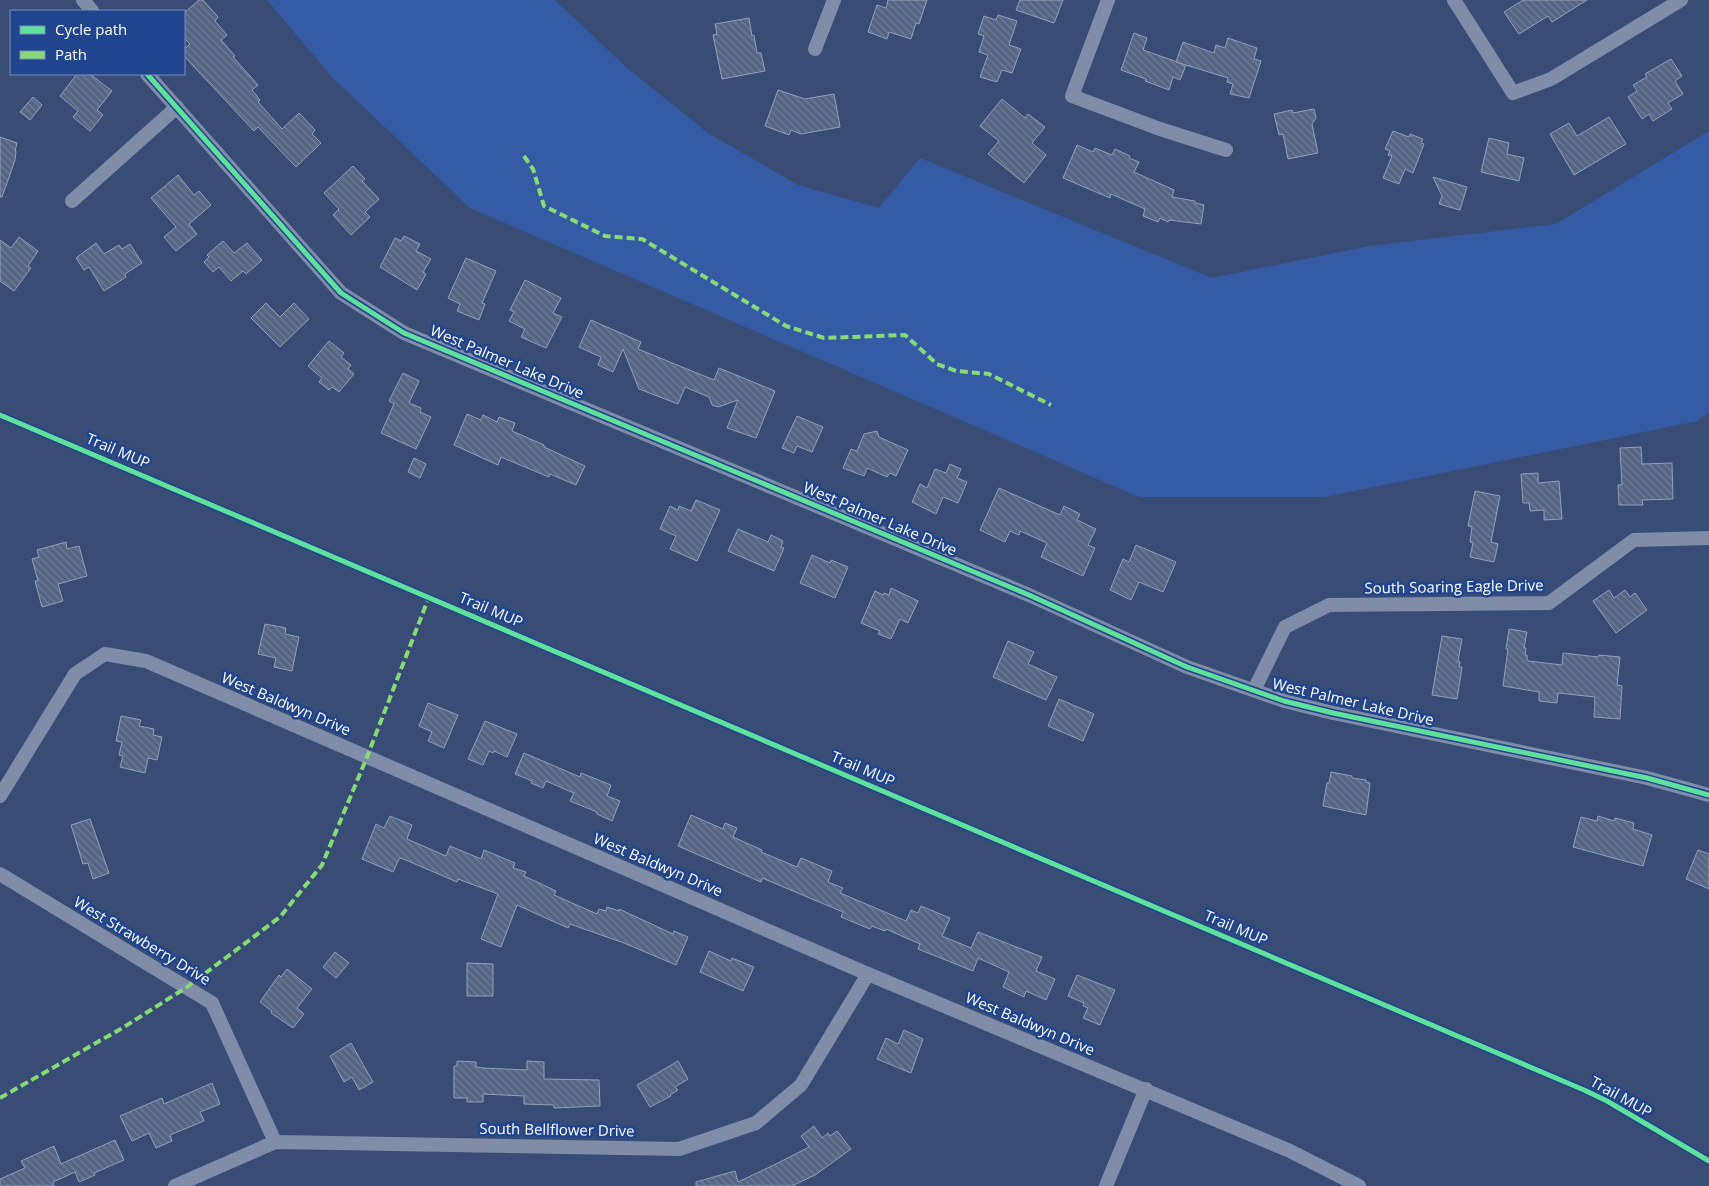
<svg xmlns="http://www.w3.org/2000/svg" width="1709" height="1186" font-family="'Open Sans',sans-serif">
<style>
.green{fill:#355ba4}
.building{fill:url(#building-back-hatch);stroke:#95a0b7}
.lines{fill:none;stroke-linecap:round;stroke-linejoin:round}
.street{stroke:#808da8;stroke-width:14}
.quiet{stroke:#86db77;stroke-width:4;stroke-dasharray:8 4;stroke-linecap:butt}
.cycleway-casing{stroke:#20448e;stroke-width:8}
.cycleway{stroke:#60e19b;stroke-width:5}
.labels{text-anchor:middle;stroke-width:5;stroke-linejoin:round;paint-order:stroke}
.street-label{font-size:15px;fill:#fff;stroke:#20448e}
</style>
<defs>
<pattern id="building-back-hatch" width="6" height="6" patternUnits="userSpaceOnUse" patternTransform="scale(1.25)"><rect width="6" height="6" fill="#556585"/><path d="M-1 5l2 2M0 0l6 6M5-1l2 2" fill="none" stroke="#6e7c97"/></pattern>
</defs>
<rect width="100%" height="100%" fill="#394c75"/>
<path class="green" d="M267 0H555L627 68 708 133 798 185 879 208 920 158 1212 278 1369 246 1556 224 1709 131V412L1698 421 1325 497H1139L470 208 332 77Z"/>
<g class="building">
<path d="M199 0H203L218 17 215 21 227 35 221 40 235 56 233 57 258 85 252 90 260 100 258 102 282 129 299 113 315 130 312 134 321 143 296 167 258 127 254 131 184 56V49L190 44 184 38V13Z"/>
<path d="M888 0H927L919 24 916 23 911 39 889 32 887 39 868 32 877 5 886 8Z"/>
<path d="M1020 0H1063L1054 23 1016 10Z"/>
<path d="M1523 0H1587L1552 22 1548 16 1519 34 1504 12Z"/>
<path d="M998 15 1017 21 1009 45 1021 49 1012 73 1002 70 997 82 980 77 988 55 979 52 984 36 978 34 984 16 996 20Z"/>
<path d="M749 18 752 36 754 35 757 53H761L765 71 722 79 713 35 717 34 715 24Z"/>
<path d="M1134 33 1147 38 1143 50 1186 65 1180 80 1173 77 1169 90 1145 81 1146 79 1121 70Z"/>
<path d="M1228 38 1257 48 1254 59 1261 61 1249 98 1230 94 1233 84 1227 82 1228 78 1176 62 1183 42 1214 53 1216 45 1225 48Z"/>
<path d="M1671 59 1682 76 1675 81 1683 94 1668 103 1672 109 1653 121 1649 114 1642 119 1628 97 1637 91 1633 85 1647 77 1645 74Z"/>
<path d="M77 74H90L112 91 97 110 103 115 90 131 73 117 78 111 60 96Z"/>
<path d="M778 90 805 99 834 94 840 127 801 134 791 130 789 135 765 126Z"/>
<path d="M33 97 42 105 30 120 20 112Z"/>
<path d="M1002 99 1025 118 1028 114 1045 127 1032 143 1046 155 1024 183 988 154 999 141 980 126Z"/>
<path d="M1314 109 1316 118 1312 124 1318 153 1288 159 1283 134 1279 135 1274 114 1292 110 1293 113Z"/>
<path d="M1609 117 1626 144 1574 175 1550 134 1569 123 1577 136Z"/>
<path d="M1393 131 1409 137 1410 134 1423 139 1421 143 1424 144 1413 173 1405 169 1399 184 1383 178 1392 156 1388 155 1390 151 1385 149Z"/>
<path d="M0 137 17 143 15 151H16L15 160 2 197H0Z"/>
<path d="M1489 138 1509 143 1507 154 1524 158 1519 181 1481 172Z"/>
<path d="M1077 145 1093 152 1095 148 1112 155 1115 149 1130 156 1129 158 1139 162 1134 172 1174 190 1172 197 1195 201V203L1204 205 1201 224 1169 220 1168 222 1160 218 1158 222 1143 216 1145 209 1111 194 1110 198 1063 178Z"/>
<path d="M353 166 365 179 362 181 379 199 365 212 370 217 351 235 333 215 339 209 324 193Z"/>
<path d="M178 175 194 195 199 191 211 205 189 224 197 234 176 251 164 237 176 227 151 198Z"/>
<path d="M1433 177 1467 187 1460 210 1439 204 1442 196Z"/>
<path d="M404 236 420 244 416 251 431 259 423 272 426 274 417 290 380 267 395 238 401 241Z"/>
<path d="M19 237 38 251 28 266 31 268 14 291 0 281V240L11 248Z"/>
<path d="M223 241 234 253 247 243 262 260 246 274 243 271 231 281 219 267 213 272 204 262 209 257 207 255Z"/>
<path d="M96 243 104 254 119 245 122 249 130 244 142 263 125 274 126 277 104 291 89 267 84 270 76 258Z"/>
<path d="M466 258 496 271 482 303 485 304 479 320 457 311 460 304 448 298Z"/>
<path d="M525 280 561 298 553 313 562 317 546 348 521 337 525 329 509 321 514 312 510 310Z"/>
<path d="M266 303 280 317 294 303 309 319 280 347 251 318Z"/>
<path d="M591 320 641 342 638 349 714 380 719 368 775 391 756 438 727 428 738 400 718 407 712 405 709 397 685 387 678 404 639 389 623 349 613 372 598 365 601 357 579 347Z"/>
<path d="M329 341 344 353 341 357 351 365 348 369 354 374 339 392 332 387 329 390 319 382 322 378 308 366Z"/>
<path d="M403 373 419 381 409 403 421 408 420 412 431 417 416 449 381 433 394 404 389 401Z"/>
<path d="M467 414 481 420 483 415 497 422 499 417 515 423 512 431 544 445V447L585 466 576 485 550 474 549 477 501 457 498 465 454 445Z"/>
<path d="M797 416 823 427 812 452 797 446 794 453 782 448Z"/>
<path d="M877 431 879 437 908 450 896 476 890 473 887 477 867 468 864 476 843 468 851 449 857 451 864 434Z"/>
<path d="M1641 447 1642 464 1672 463 1673 499 1642 500 1643 505H1619L1618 485H1622L1620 448Z"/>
<path d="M414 458 426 464 420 478 408 472Z"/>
<path d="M950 464 961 469 957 478 967 482 958 503 943 497 936 514 912 502 920 484 927 488 935 469 946 473Z"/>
<path d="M1538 473V483L1559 481 1562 519 1544 520V510L1530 511 1529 503H1523L1521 474Z"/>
<path d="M999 488 1060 515 1064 506 1080 514 1077 520 1096 529 1088 545 1095 548 1083 576 1041 557 1047 543 1020 531 1019 535 1010 531 1005 542 980 530Z"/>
<path d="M1475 491 1500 496 1491 542 1498 544 1494 562 1470 557 1473 543 1470 542 1472 527 1468 526Z"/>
<path d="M696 500 720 510 697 561 670 549 676 536 660 529 670 506 678 510 679 506 691 511Z"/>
<path d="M738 529 768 542 771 535 783 541 781 547 784 548 774 571 728 551Z"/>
<path d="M66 542 67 549 79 546 87 576 58 584 63 601 42 607 35 581H38L32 559 39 557 37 550Z"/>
<path d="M1136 545 1176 562 1163 592 1139 582 1131 600 1110 590 1123 559 1129 562Z"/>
<path d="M812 555 830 563 831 560 848 567 835 598 800 583Z"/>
<path d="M891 588 918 601 908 623 900 619 891 639 878 634 880 631 861 623 875 591 883 595 884 593 889 595Z"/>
<path d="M1609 590 1614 598 1625 590 1630 597 1635 593 1647 610 1616 633 1593 601Z"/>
<path d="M265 624 286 628 285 634 299 637 292 671 274 667 276 658 258 654Z"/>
<path d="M1509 629 1527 632 1524 648H1526L1525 655H1527V660L1529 661 1562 665 1563 653 1598 657 1599 655 1620 657 1617 685 1622 686 1620 719 1594 717 1595 697 1558 693 1557 703 1539 701V692L1503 686 1508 649H1506Z"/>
<path d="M1442 636 1462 639 1458 661 1460 662 1459 667H1462L1457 699 1432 695Z"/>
<path d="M1008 641 1034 652 1028 664 1057 677 1046 700 993 677Z"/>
<path d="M1059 699 1094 714 1083 741 1048 726Z"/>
<path d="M428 703 458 715 444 748 428 741 432 732 419 726Z"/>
<path d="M121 716 141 720 139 726 154 729 153 735 162 737 157 760 148 758 145 773 120 767 123 756 119 755 122 742 116 741Z"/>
<path d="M485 721 517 734 507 757 494 751 493 753 489 751 483 765 468 759Z"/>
<path d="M524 753 580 777 581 773 611 785 607 796 620 801 612 821 597 814V812L570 801 574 793 546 781 543 788 531 783 532 781 515 774Z"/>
<path d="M1331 772 1352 776V778L1366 780V782L1370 783 1366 815 1323 806 1327 783H1329Z"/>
<path d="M691 815 723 829 725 823 737 828 733 837 762 850 761 852 797 867 801 858 832 871 828 882 843 888 840 893 906 921 911 910 918 913 921 906 950 918 942 936 971 948 978 932 1042 957 1036 971 1055 979 1046 1000 1026 991 1024 997 1003 987 1009 972 978 958 973 971 918 949 920 944 886 929 885 931 872 926 870 929 841 917 843 912 762 878 761 882 678 846Z"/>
<path d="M390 816 412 825 407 839 446 856 450 846 481 859 484 850 515 863 513 868 526 872 524 876 556 891 554 895 597 914 599 909 606 911 607 907 619 911V909L673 934 674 931 688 937 676 965 624 943 570 924 568 928 517 905 501 947 481 939 498 894 458 879 457 882 401 858 399 859 393 872 362 859 376 824 384 828Z"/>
<path d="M1598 816 1614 821 1615 818 1634 823 1633 829 1652 835 1643 866 1573 847 1581 817 1597 821Z"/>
<path d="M90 819 109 873 93 879 88 863 83 864 71 825Z"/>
<path d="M1698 850 1709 854V889L1686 879Z"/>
<path d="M709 951 731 961 732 958 754 967 743 991 700 972Z"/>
<path d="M335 952 349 963 336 978 323 967Z"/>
<path d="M467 963 493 964V996H467Z"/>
<path d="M287 969 312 989 297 1008 304 1014 293 1028 271 1013 272 1011 260 1002 279 975 281 977Z"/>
<path d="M1077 975 1115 990 1100 1025 1083 1018 1088 1008 1083 1006 1084 1003 1068 996Z"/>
<path d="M904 1030 923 1039 911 1073 877 1059 886 1038 898 1044Z"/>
<path d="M351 1043 373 1082 359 1090 352 1077 344 1082 330 1056Z"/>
<path d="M457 1061 476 1062V1067L483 1068 527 1070V1061L544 1062V1079L599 1080 600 1106 554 1108V1105L524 1104V1096L483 1094V1102H467V1098H454V1066H457Z"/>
<path d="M678 1061 688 1079 675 1087 678 1090 670 1095 671 1096 650 1107 637 1085Z"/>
<path d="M212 1083 220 1104 200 1112 204 1121 170 1135 172 1141 156 1148 149 1133 132 1141 120 1116 162 1098 164 1104Z"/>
<path d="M814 1126 822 1138 828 1133 830 1136 837 1131 851 1149 815 1175 792 1186H696V1182L735 1171 738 1182 776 1164 809 1147 801 1136Z"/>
<path d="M115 1140 124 1160 94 1173 95 1175 79 1182 75 1172 53 1182 54 1186H0V1179L25 1168 21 1161 54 1146 61 1164Z"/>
</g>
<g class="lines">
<g class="street">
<path d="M83 0 92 11"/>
<path d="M1108 0 1072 96 1160 129 1226 150"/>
<path d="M1454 0 1513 93 1551 79 1681 0"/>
<path d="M815 49 834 0"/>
<path d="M147 74 341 293 404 333 1029 595 1187 667 1284 701 1333 713 1647 778 1709 795"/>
<path d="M72 201 177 107"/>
<path d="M1254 690 1285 627 1329 605 1549 603 1634 540 1709 538"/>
<path d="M0 796 75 674 105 654 146 661 868 974 1290 1151 1359 1186"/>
<path d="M0 874 212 1003 275 1142"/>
<path d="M175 1186 275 1142 679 1149 756 1123 801 1085 868 974"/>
<path d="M1106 1186 1146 1089"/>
</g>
<g class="quiet">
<path d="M524 156 533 169 544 206 605 236 642 239 786 326 824 338 905 335 937 364 956 371 989 374 1051 405"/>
<path d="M0 1098 124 1027 187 987 280 917 322 865 367 757 429 597"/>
</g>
<g class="cycleway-casing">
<g id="cycleway">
<path d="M147 74 341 293 404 333 1029 595 1187 667 1284 701 1333 713 1647 778 1709 795"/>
<path d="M0 415 1584 1090 1607 1101 1709 1161"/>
</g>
</g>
<use href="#cycleway" class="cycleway"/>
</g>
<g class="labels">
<g class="street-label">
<text transform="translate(507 362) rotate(23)" y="5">West Palmer Lake Drive</text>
<text transform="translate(118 451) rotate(23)" y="5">Trail MUP</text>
<text transform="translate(880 519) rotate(23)" y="5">West Palmer Lake Drive</text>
<text transform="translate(1454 587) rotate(-1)" y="5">South Soaring Eagle Drive</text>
<text transform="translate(491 610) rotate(23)" y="5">Trail MUP</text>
<text transform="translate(1353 702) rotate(13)" y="5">West Palmer Lake Drive</text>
<text transform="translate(286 704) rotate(23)" y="5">West Baldwyn Drive</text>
<text transform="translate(863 769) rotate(23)" y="5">Trail MUP</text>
<text transform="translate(658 865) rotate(23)" y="5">West Baldwyn Drive</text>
<text transform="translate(1236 928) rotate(23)" y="5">Trail MUP</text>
<text transform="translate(142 941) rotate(31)" y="5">West Strawberry Drive</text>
<text transform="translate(1030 1024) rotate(23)" y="5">West Baldwyn Drive</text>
<text transform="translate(1621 1097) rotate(29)" y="5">Trail MUP</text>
<text transform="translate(557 1130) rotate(1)" y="5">South Bellflower Drive</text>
</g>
</g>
<rect x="10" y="10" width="175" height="65" fill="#20448e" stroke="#798fbb"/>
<rect x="20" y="26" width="25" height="8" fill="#60e19b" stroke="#798fbb"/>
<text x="55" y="35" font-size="15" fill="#ffffff">Cycle path</text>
<rect x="20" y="51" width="25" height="8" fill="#86db77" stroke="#798fbb"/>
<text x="55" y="60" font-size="15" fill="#ffffff">Path</text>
</svg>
